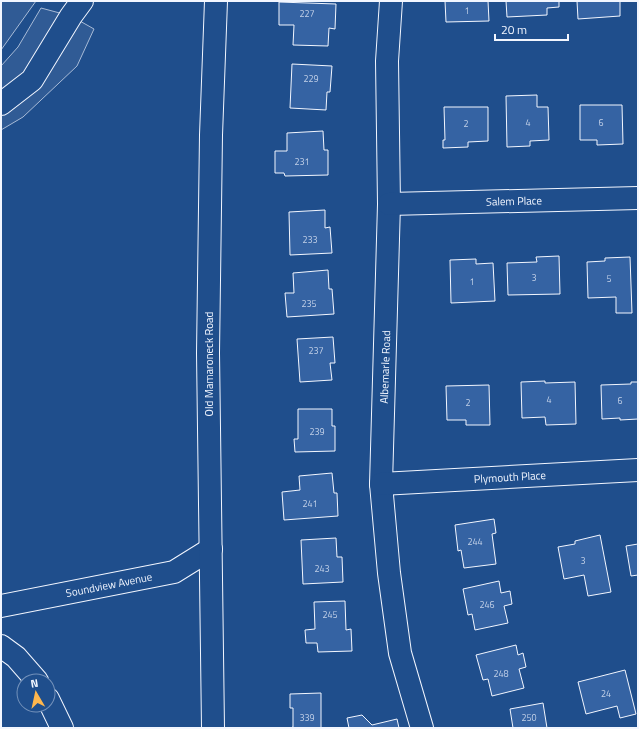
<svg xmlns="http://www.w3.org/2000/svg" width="639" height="729" font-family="'Titillium Web',sans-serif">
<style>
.built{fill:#305b95;stroke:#a8bbd7}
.building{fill:#3563a3;stroke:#f2f6ff}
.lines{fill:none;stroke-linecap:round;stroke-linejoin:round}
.minor-casing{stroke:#f2f6ff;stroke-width:24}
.major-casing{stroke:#f2f6ff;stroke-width:24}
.minor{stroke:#1f4e8c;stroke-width:22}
.major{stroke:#1f4e8c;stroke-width:22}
.labels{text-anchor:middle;stroke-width:3;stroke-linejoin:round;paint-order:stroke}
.number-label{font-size:9px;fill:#c3d1e8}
.street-label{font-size:11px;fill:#f2f6ff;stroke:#1f4e8c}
</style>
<rect width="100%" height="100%" fill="#1f4e8c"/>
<g class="built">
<path d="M1 1H36L1 50Z"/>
<path d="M41 8 71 16 94 29 77 66 23 117 1 130V66L18 47Z"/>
</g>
<g class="building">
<path d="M445 1H488L489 21 446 22Z"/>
<path d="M506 1H559V7L547 8V15L507 17Z"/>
<path d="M577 1H620V16L578 19Z"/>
<path d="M279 2 336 4 335 29 329 28 328 46 293 45 294 25H279Z"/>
<path d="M292 64 332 66 330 92H327L326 110 290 108Z"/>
<path d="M537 95V107H548L549 140 530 141V146L507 147 506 96Z"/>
<path d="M580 105H622L623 144 597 145V140H580Z"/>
<path d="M444 107H488V141L468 142V147L443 148V140H445Z"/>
<path d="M323 131 324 150H328V175L285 176 284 173H275V151H287V133Z"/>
<path d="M325 210V228L330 227 332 253 290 255 289 212Z"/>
<path d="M559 256 560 294 508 295 507 263 537 262 536 257Z"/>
<path d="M630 257 632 313H616V297L588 298 587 262 605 261V258Z"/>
<path d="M476 259V264L493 263 495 301 451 303 450 260Z"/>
<path d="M328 270 329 289H332L334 314 287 317 285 293H294L293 273Z"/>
<path d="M333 337 335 363H330L332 380 300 382 297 339Z"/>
<path d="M545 381V383L575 382 576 424 546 425 545 417 522 418 521 382Z"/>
<path d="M631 382H638V419L620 420V418L602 419 601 385 631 384Z"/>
<path d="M489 385 490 425H466V420H447L446 386Z"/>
<path d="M298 409H332V426H335V451L295 452 294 439H298Z"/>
<path d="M332 473 334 493H337L338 516 284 520 282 492 300 490 299 476Z"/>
<path d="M494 519 496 533 492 534 496 564 464 568 461 550 458 551 455 525Z"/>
<path d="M600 535 611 592 588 596 584 575 564 579 558 547 575 544V541Z"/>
<path d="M336 538 337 557H342L343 582 303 584 301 540Z"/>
<path d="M638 544V575L631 576 626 546Z"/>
<path d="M499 581 501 593 510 591 512 604 504 606 508 623 475 630 472 614 468 615 463 589Z"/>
<path d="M345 601 346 630 351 629 352 651 318 652 317 643H306L305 630 315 629 314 602Z"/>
<path d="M516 645 518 655 523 653 526 667 519 669 524 688 492 696 488 679 483 680 476 655Z"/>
<path d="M625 670 636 714 620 718 617 706 586 714 578 682Z"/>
<path d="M321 693V728H290L293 727V708H290V694Z"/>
<path d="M543 703 547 728H513L510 709Z"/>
<path d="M362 715 372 725 397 719 399 728H349L347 718Z"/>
</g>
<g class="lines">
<g class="minor-casing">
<g id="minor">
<path d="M391 1 387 61 389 204 381 484 389 573 400 653 422 728"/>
<path d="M1 104 32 80 71 16 82 1"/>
<path id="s1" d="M389 204 638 198"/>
<path id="s2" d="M381 484 638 470"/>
<path id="s3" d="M1 606 174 572 211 549"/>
<path d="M1 646 16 657 37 681"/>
<path d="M48 699 62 728"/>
</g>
</g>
<g class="major-casing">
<path id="major" d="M213 728 208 353 211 135 216 1"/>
</g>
<use href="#minor" class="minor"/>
<use href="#major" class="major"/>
</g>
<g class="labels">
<g class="number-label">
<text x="467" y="14">1</text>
<text x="307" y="17">227</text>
<text x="311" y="82">229</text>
<text x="528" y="126">4</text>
<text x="601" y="126">6</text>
<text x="466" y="127">2</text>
<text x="302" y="165">231</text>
<text x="310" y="243">233</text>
<text x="534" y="281">3</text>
<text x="609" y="282">5</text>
<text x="472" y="285">1</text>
<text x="309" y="307">235</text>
<text x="316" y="354">237</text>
<text x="549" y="403">4</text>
<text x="620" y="404">6</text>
<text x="468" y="406">2</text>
<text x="317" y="435">239</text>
<text x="310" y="507">241</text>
<text x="475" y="545">244</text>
<text x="583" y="564">3</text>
<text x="322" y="572">243</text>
<text x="487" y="608">246</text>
<text x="330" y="618">245</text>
<text x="501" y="677">248</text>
<text x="606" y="697">24</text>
<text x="307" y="721">339</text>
<text x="529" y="721">250</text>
</g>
<g class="street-label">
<text dy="4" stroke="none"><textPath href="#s1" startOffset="125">Salem Place</textPath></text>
<text transform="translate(209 364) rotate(-90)" y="4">Old Mamaroneck Road</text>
<text transform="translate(385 367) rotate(-88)" y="4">Albemarle Road</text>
<text dy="4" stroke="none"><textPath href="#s2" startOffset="129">Plymouth Place</textPath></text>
<text dy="4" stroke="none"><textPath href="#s3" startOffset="110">Soundview Avenue</textPath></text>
</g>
</g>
<rect width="639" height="729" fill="none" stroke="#f2f6ff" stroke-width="4"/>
<g transform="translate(36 693) rotate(351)"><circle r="19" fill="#1f4e8c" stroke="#7391ba"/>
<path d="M0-3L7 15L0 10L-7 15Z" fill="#ffb74d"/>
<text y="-6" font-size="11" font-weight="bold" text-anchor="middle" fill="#f2f6ff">N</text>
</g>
<path d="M495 34v6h73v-6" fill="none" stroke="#f2f6ff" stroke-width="2"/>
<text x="501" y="34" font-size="12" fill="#f2f6ff" stroke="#1f4e8c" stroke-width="3" paint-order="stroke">20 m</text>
</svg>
